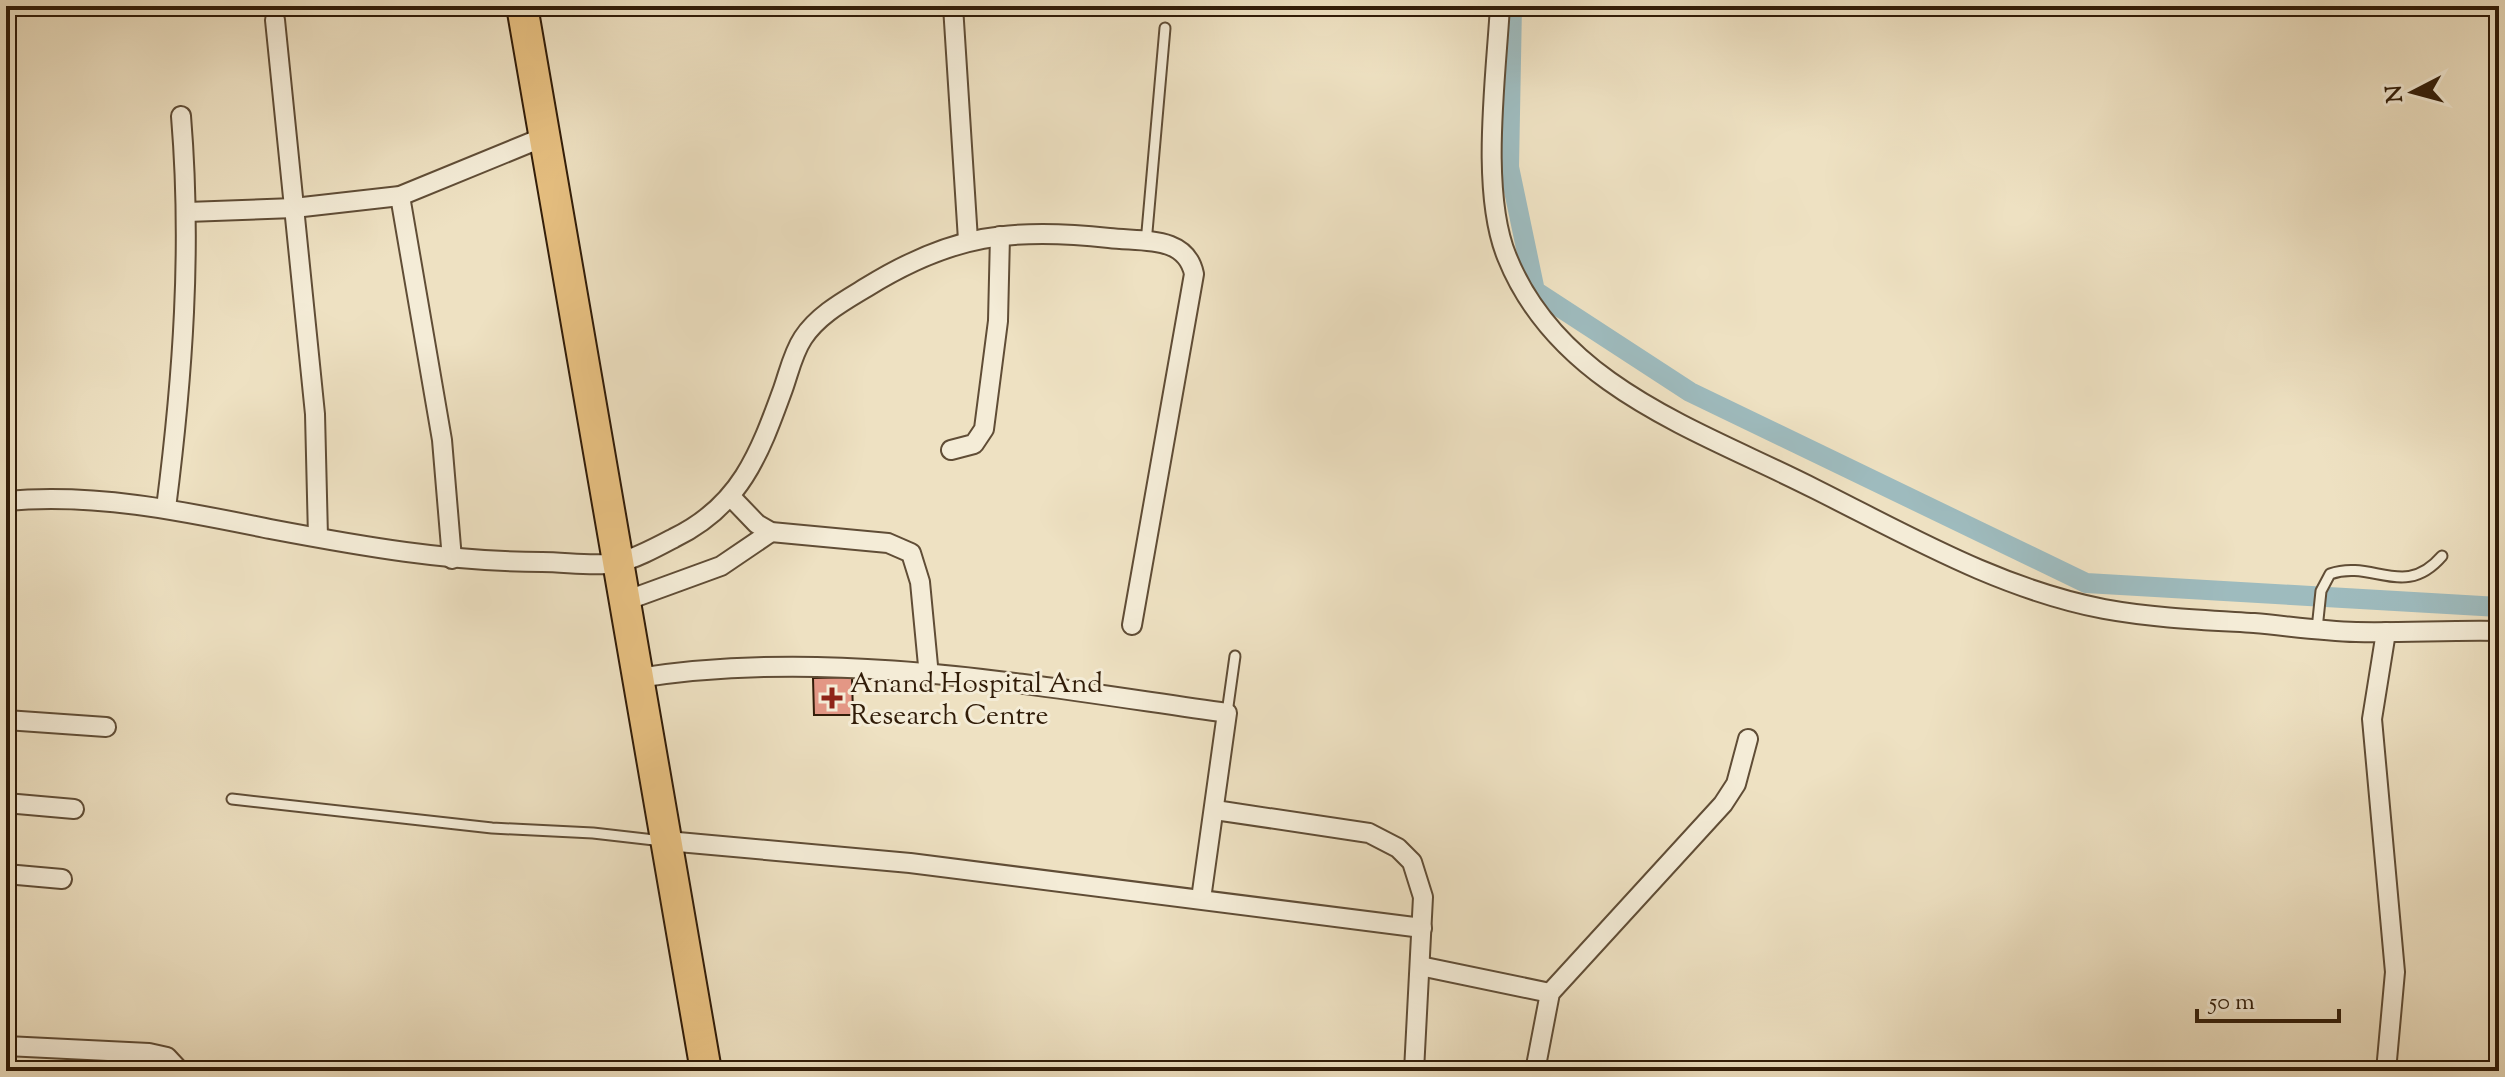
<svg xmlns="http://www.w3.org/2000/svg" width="2505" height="1077" font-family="'Sorts Mill Goudy',serif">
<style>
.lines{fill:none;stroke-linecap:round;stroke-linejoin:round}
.canal{stroke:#9ebbbe;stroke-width:20}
.building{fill:#e39785;stroke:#311c08;stroke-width:2}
.lane-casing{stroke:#604d36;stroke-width:13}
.street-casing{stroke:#604d36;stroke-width:22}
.primary-casing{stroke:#311c08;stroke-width:34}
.lane{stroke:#f4ecd7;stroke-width:9}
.street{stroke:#f4ecd7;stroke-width:18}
.primary{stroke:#e7c081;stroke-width:30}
.poi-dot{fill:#8f2418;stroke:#f4ecd7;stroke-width:3}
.labels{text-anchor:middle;stroke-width:6;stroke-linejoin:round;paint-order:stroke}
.poi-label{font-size:28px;fill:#311c08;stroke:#f4ecd7;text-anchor:start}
</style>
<rect width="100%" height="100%" fill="#eee1c2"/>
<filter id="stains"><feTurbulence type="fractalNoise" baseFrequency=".0025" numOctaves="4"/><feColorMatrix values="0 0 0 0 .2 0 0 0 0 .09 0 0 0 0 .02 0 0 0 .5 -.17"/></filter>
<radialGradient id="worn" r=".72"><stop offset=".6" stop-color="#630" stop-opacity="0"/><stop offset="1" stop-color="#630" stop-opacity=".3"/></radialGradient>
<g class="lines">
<path class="canal" d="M1512 6 1509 167 1535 291 1690 392 2086 583 2499 607"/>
</g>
<path class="building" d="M852 677 853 715H814L813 678Z"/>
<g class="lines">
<g class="lane-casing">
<g id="lane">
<path d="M1146 243 1165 28"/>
<path d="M2317 629 2321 591 2330 574C2373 559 2404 600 2442 556"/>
<path d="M1227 713 1235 656"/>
<path d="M232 799 492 828 593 833 663 841"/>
</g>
</g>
<g class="street-casing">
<g id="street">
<path d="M953 6 968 240"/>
<path d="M1500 6C1496 77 1480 192 1507 257 1559 387 1701 431 1815 489 1909 536 2000 589 2104 609 2153 618 2204 620 2254 623 2288 626 2322 631 2356 632 2403 633 2451 630 2499 631"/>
<path d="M275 20 315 414 318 537"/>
<path d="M400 196 442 440 452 559"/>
<path d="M187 212 294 208 400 196 544 137"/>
<path d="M951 450 974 444 984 429 998 321 1000 236"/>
<path d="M731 497 757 524 771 532 888 543 911 553 920 582 929 676"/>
<path d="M6 501C97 493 182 511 270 529 360 546 450 562 542 562 566 562 594 567 617 563 635 559 657 547 674 538 740 506 759 455 783 389 789 372 793 353 803 338 818 315 844 301 867 287 951 235 1011 227 1109 238 1142 242 1186 235 1194 274L1132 625"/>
<path d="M166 508C183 376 192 248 181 116"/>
<path d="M625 601 721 566 771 532"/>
<path d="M638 678C832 647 1034 686 1227 713L1201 899"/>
<path d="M6 720 106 727"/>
<path d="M6 803 74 809"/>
<path d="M1215 810 1369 833 1398 848 1412 862 1423 897 1414 1071"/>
<path d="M667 841 910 863 1422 928"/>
<path d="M6 874 62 879"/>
<path d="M1420 966 1550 993"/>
<path d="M6 1046 149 1053 167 1057 180 1071"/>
<path d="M1535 1071 1550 993 1723 804 1736 784 1748 739"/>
<path d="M2386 1071 2395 972 2372 719 2386 632"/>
</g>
</g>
<g class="primary-casing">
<path id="primary" d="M522 6 706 1071"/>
</g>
<use href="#lane" class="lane"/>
<use href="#street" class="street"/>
<use href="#primary" class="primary"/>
</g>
<path class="poi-dot" d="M828 686h8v8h8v8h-8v8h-8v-8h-8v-8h8z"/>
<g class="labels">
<g class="poi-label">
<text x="850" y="692">Anand Hospital And<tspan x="850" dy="32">Research Centre</tspan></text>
</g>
</g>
<rect width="2505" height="1077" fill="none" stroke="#eee1c2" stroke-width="32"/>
<rect x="8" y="8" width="2489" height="1061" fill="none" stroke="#311c08" stroke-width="4"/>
<rect x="16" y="16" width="2473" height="1045" fill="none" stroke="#311c08" stroke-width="2"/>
<g transform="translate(2413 92) rotate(264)" stroke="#f4ecd7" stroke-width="6" paint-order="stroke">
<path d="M0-6L14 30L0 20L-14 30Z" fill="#311c08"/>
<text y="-12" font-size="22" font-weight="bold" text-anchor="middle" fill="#311c08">N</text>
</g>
<path d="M2197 1009v12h142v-12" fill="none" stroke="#311c08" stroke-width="4"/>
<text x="2209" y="1009" font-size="24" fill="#311c08" stroke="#f4ecd7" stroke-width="6" paint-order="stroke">50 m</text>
<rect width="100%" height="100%" filter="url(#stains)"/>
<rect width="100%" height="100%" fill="url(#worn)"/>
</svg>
